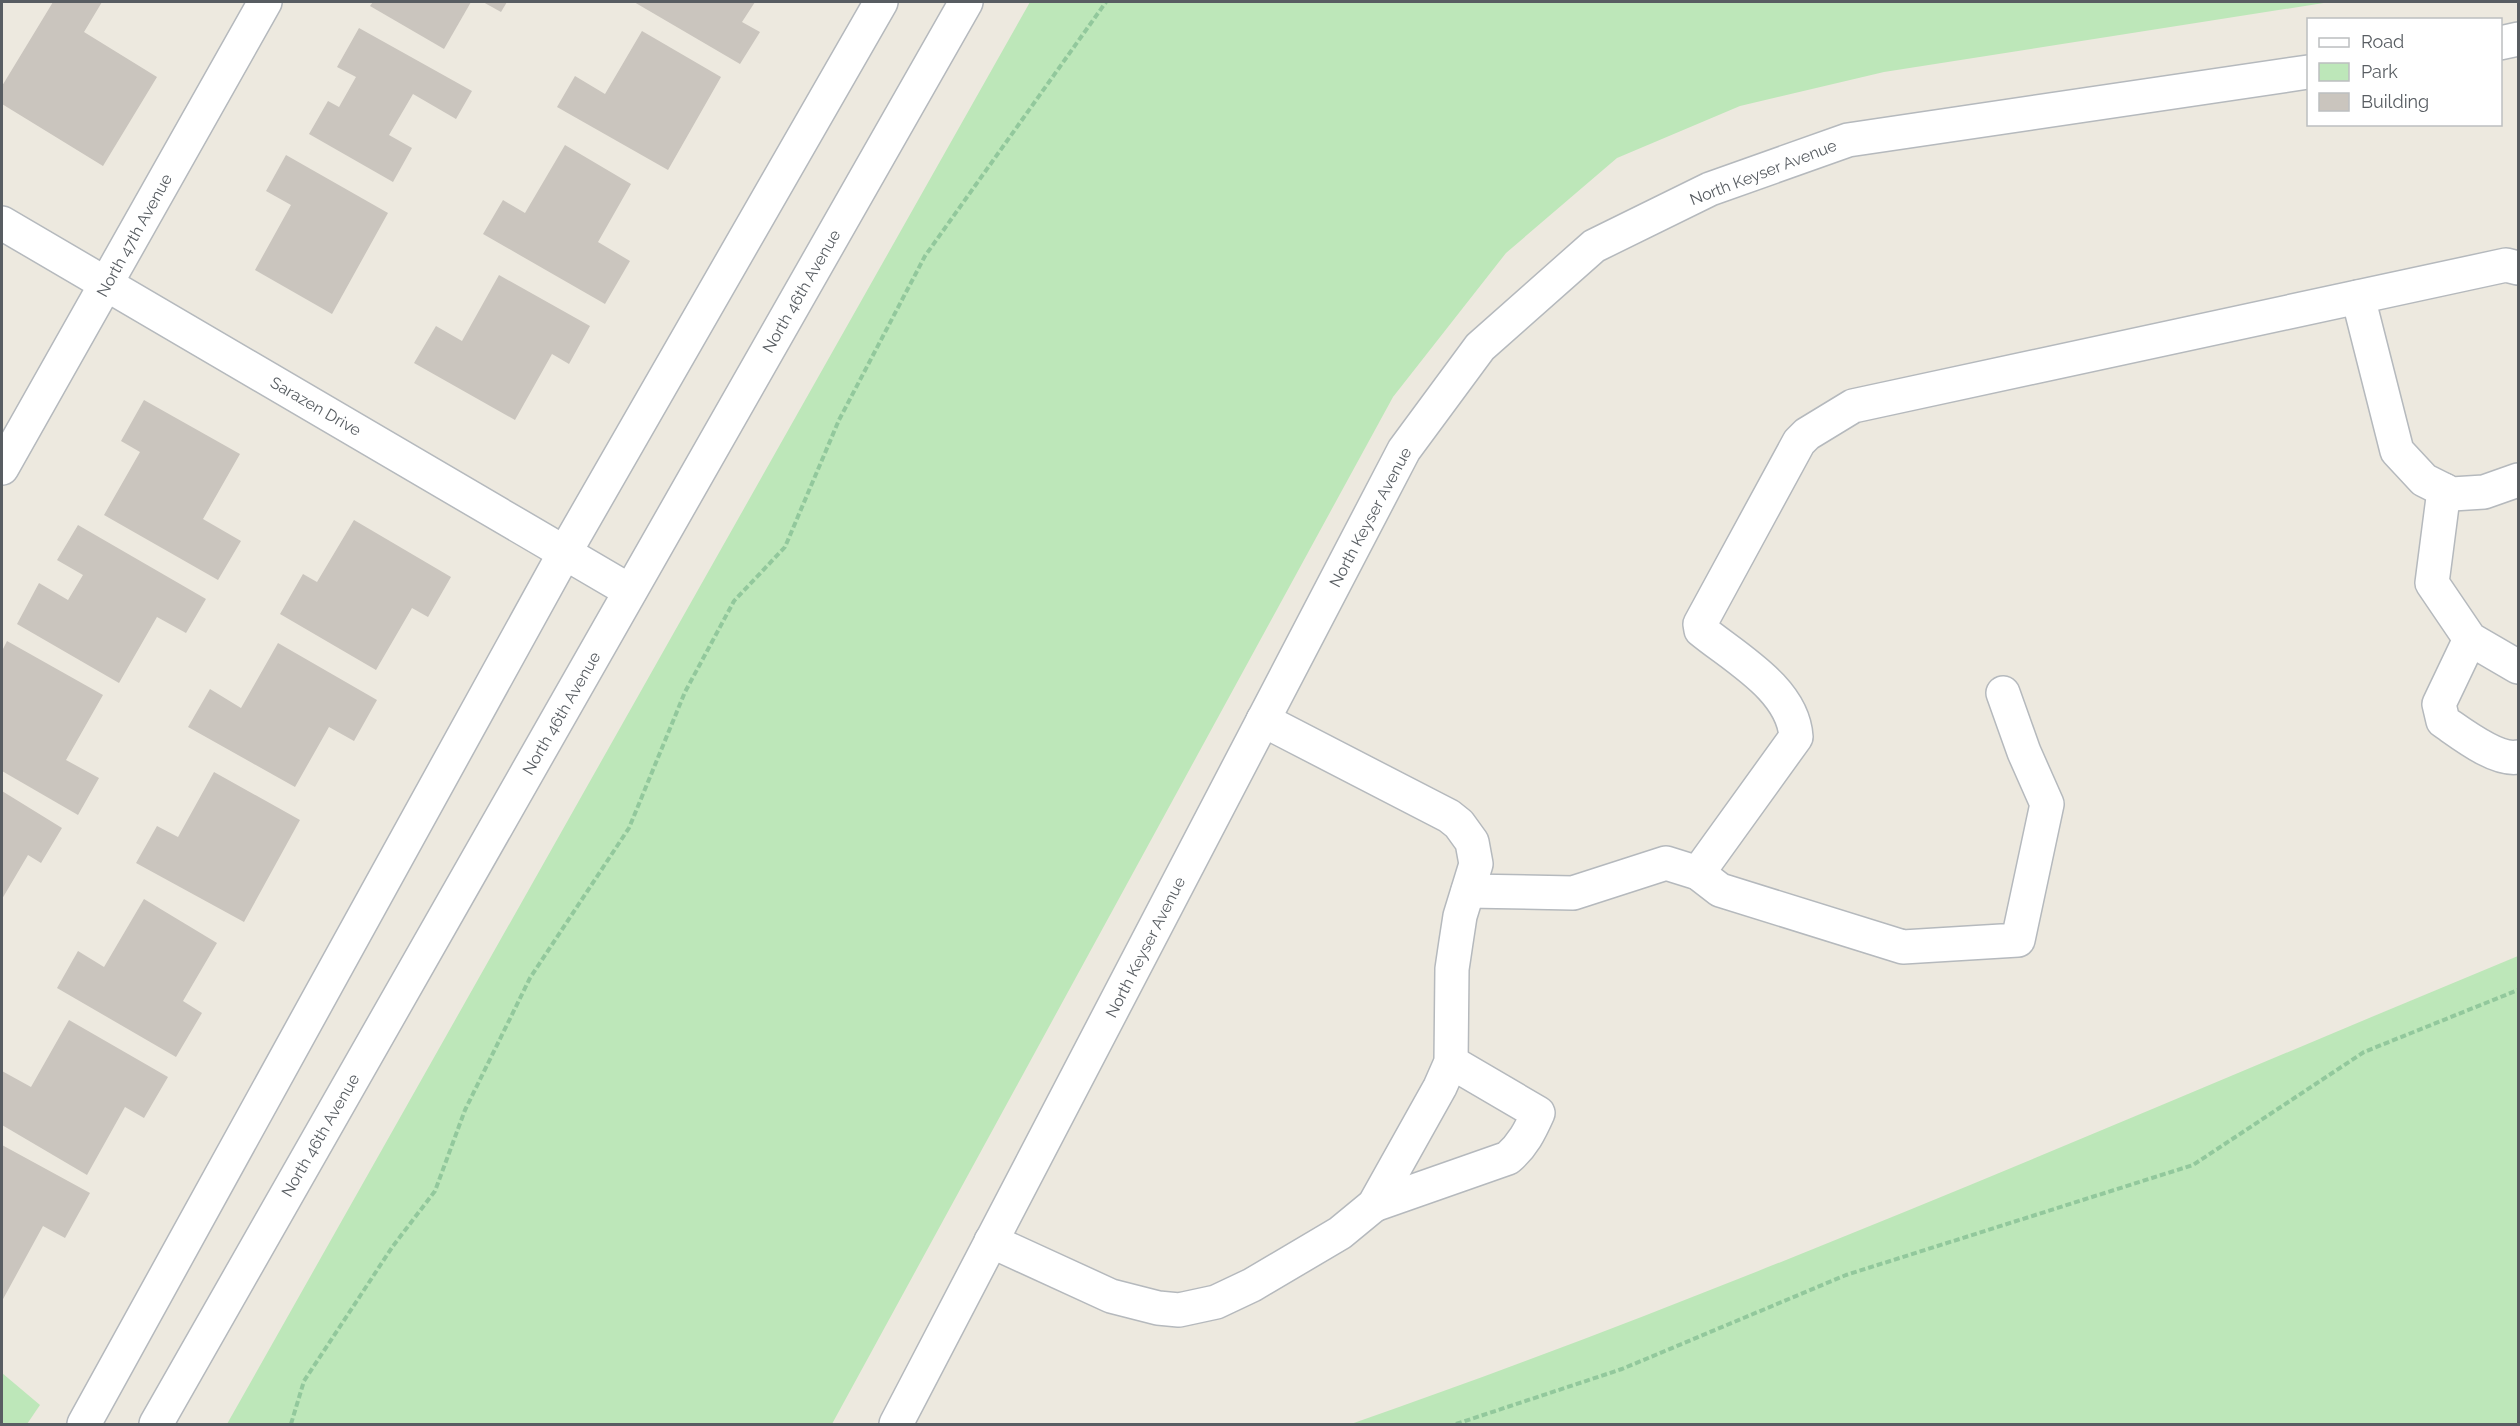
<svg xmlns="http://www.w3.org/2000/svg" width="2520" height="1426" font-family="Raleway,sans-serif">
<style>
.green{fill:#bde7b9}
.building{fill:#cac5be}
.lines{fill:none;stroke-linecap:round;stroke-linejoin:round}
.minor-casing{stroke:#b5b9bd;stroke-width:36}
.path{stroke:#92c89c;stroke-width:4;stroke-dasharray:6 3;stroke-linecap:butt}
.minor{stroke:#fff;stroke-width:33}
.labels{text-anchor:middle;stroke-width:4.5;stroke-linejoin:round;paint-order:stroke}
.street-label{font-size:16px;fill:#585d62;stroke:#fff}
</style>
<rect width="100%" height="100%" fill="#ede9df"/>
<g class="green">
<path d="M1030 2H2330L1884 72 1740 106 1617 158 1506 253 1393 397 832 1424H227Z"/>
<path d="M2518 956V1424H1351C1747 1286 2131 1116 2518 956Z"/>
<path d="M2 1373 40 1405 27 1424H2Z"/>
</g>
<g class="building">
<path d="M53 2H102L84 32 157 77 103 166 2 104V86Z"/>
<path d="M373 2H471L444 49 370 6Z"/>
<path d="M483 2H507L501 12Z"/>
<path d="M634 2H755L742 22 760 32 740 64Z"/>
<path d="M359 28 472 91 456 119 413 94 389 135 412 148 393 182 309 134 328 101 339 107 356 77 337 67Z"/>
<path d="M642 31 721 77 668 170 557 107 575 76 605 94Z"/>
<path d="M565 145 631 184 598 242 630 261 605 304 483 234 503 200 525 213Z"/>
<path d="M286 155 388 213 332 314 255 270 291 205 266 191Z"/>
<path d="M499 275 590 326 569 364 552 354 515 420 414 363 436 326 462 341Z"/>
<path d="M144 400 240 454 203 519 241 541 218 580 104 515 140 452 121 441Z"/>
<path d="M354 520 451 577 428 617 412 608 376 670 280 614 303 574 317 582Z"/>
<path d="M78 525 206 599 186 633 157 617 119 683 17 624 39 583 68 600 83 575 57 560Z"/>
<path d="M7 641 103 695 66 760 99 778 78 815 2 771V651Z"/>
<path d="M278 643 377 700 354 741 329 727 295 787 188 727 210 689 241 708Z"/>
<path d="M214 772 300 820 244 922 136 863 157 826 178 837Z"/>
<path d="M2 791 62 828 41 863 28 855 2 899Z"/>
<path d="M144 899 217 943 183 1001 202 1013 176 1057 57 988 78 951 104 967Z"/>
<path d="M69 1020 168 1077 144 1118 125 1107 87 1175 2 1125V1071L31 1087Z"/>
<path d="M2 1145 90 1193 65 1238 43 1226 2 1301Z"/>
</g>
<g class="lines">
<g class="minor-casing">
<g id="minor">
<path d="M2500 43 2518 39"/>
<path d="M2 223 630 591"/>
<path d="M2358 297 2397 451 2424 480 2452 494 2484 492 2518 480"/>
<path d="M2 468 265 2"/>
<path d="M2444 490 2432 583 2470 639 2518 667"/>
<path d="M2470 639 2439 704 2443 721C2462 734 2496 761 2518 757"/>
<path d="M1698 873 1796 737C1793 689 1735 658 1701 630L1700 624 1799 442 1807 434 1853 406 2506 265 2518 268"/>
<path d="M1468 891 1573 893 1666 863 1698 873 1720 890 1903 947 2018 940 2047 804 2024 752 2003 693"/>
<path d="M1374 1205 1508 1158C1523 1145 1530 1131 1538 1113L1451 1062"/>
<path d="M991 1241 1111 1296 1158 1308 1179 1310 1216 1302 1252 1285 1340 1233 1374 1205 1440 1087 1451 1062 1452 969 1456 942 1460 916 1476 864 1472 842 1459 824 1449 816 1263 720"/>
<path d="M84 1424 565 552 881 2"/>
<path d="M156 1424 966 2"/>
<path d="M896 1424 1404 450 1480 347 1594 246 1710 189 1848 140 2308 72"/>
</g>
</g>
<g class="path">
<path d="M291 1424 304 1381 393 1246 435 1191 465 1110 530 978 629 828 685 692 734 601 785 547 839 420 925 256 1106 2"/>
<path d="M1456 1424 1622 1369 1846 1275 2193 1165 2364 1052 2518 990"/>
</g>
<use href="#minor" class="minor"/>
</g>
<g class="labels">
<g class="street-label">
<text transform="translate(1763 172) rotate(-21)" y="6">North Keyser Avenue</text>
<text transform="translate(134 235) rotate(-61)" y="6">North 47th Avenue</text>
<text transform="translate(801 291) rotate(-60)" y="6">North 46th Avenue</text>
<text transform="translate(316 406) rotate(30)" y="6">Sarazen Drive</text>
<text transform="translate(1370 517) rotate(-62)" y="6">North Keyser Avenue</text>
<text transform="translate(561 713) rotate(-60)" y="6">North 46th Avenue</text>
<text transform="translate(1145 947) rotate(-63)" y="6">North Keyser Avenue</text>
<text transform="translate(320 1135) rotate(-60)" y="6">North 46th Avenue</text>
</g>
</g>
<rect width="2520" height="1426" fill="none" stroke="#585d62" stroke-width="6"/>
<rect x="2307" y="18" width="195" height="108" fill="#ffffff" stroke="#bcbec0" stroke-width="1.5"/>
<rect x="2319" y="38" width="30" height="9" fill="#ffffff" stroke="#bcbec0" stroke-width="1.5"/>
<text x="2361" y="48" font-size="18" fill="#585d62">Road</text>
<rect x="2319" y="63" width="30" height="18" fill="#bde7b9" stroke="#bcbec0" stroke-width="1.5"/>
<text x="2361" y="78" font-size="18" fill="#585d62">Park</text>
<rect x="2319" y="93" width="30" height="18" fill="#cac5be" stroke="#bcbec0" stroke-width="1.5"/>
<text x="2361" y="108" font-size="18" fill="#585d62">Building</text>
</svg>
